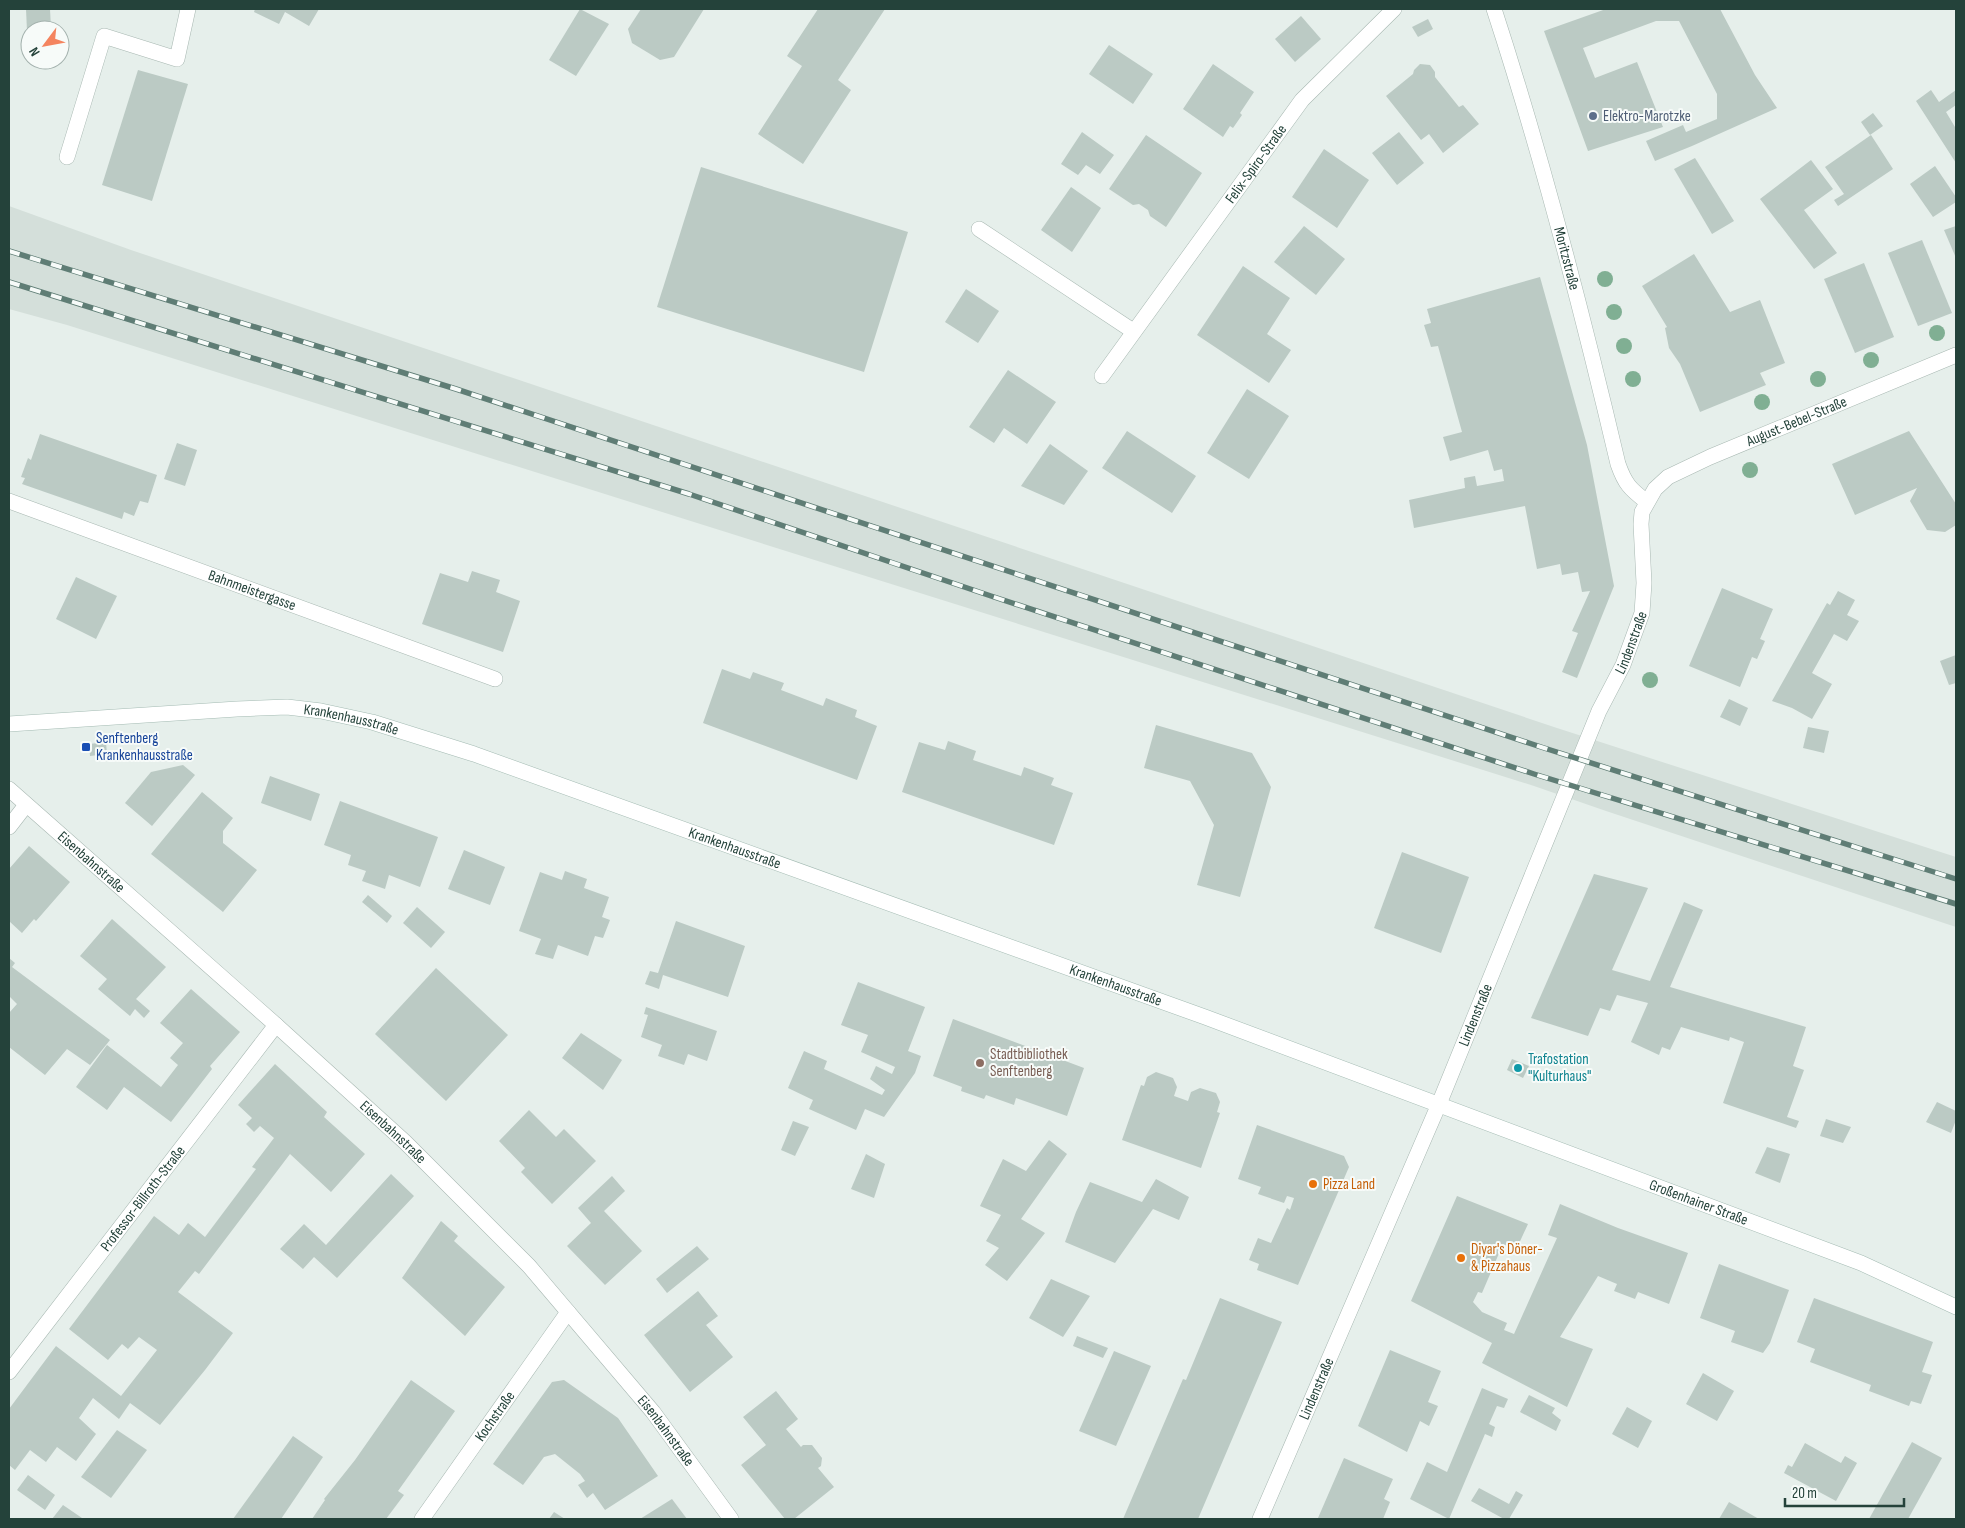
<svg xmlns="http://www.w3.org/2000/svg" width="1965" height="1528" font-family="'Sofia Sans Condensed',sans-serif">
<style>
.built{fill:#d4dfda}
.building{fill:#bbcac4}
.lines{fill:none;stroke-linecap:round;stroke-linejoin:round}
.lane-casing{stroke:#a8b8b2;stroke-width:16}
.street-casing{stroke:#a8b8b2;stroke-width:16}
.secondary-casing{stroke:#a4bbb3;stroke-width:16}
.lane{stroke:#fff;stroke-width:15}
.street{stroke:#fff;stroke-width:15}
.secondary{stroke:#fff;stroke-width:15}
.rail-casing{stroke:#5f7d75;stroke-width:5.5}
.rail{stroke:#f7fbf9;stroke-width:4;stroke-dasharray:11;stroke-linecap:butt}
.tree{fill:#80af93}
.service-dot{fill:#5c6f8a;stroke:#f7fbf9;stroke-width:2}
.transit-dot{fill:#1a4fb4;stroke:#f7fbf9;stroke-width:2}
.education-dot{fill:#8d6e63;stroke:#f7fbf9;stroke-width:2}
.culture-dot{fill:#0f9aa8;stroke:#f7fbf9;stroke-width:2}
.food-dot{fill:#e8710a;stroke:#f7fbf9;stroke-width:2}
.labels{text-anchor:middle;stroke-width:4;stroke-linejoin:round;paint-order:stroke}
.service-label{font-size:15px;fill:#4e5e75;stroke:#f7fbf9;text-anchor:start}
.street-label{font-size:15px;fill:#24423a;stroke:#f7fbf9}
.transit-label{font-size:15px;fill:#164399;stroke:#f7fbf9;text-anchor:start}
.education-label{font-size:15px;fill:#785e54;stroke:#f7fbf9;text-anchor:start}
.culture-label{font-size:15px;fill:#0d838f;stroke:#f7fbf9;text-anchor:start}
.food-label{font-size:15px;fill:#c56008;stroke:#f7fbf9;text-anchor:start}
</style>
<rect width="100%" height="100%" fill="#e6efeb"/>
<path class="built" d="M9 206 131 250 1557 728 1956 857V927L1606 811 1534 786 67 325 9 309Z"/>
<g class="building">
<path d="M26 9H50L51 29 27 31Z"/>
<path d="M255 9H319L309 26 285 12 279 24 254 12Z"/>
<path d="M580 9 609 24 576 76 549 60Z"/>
<path d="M641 9H704L674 57 660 60 632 43 628 29Z"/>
<path d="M818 9H885L838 80 851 90 803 164 758 134 802 66 787 56Z"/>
<path d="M1606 9H1720L1755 75 1777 108 1692 146 1655 161 1646 141 1683 125 1686 132 1717 119V94L1679 21H1656L1583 48 1595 78 1637 62 1663 127 1588 151 1544 31Z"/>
<path d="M1301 16 1321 39 1295 62 1275 39Z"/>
<path d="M1428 19 1433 29 1418 37 1412 27Z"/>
<path d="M1109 45 1153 74 1133 104 1089 74Z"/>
<path d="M1213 64 1254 92 1240 113 1242 115 1233 128 1230 126 1223 137 1183 109Z"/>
<path d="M1420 64 1430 65 1435 72V77L1459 107 1463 105 1479 124 1443 153 1429 134 1421 140 1386 96 1413 74 1414 70Z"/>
<path d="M138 70 188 84 152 201 102 185Z"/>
<path d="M1931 90 1939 102 1956 90V105L1946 112 1955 127 1956 126V163L1916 101Z"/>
<path d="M1873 113 1883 126 1870 135 1861 122Z"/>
<path d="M1082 132 1114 155 1100 174 1086 165 1078 175 1061 164Z"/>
<path d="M1399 132 1424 163 1397 185 1372 153Z"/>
<path d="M1146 135 1202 173 1166 227 1150 216 1148 210 1139 204 1133 205 1109 189Z"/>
<path d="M1871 135 1893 169 1838 206 1834 200 1844 194 1825 167Z"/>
<path d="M1324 149 1369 180 1337 228 1292 197Z"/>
<path d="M1695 158 1734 221 1712 234 1674 169Z"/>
<path d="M1811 160 1833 189 1804 210 1837 253 1814 269 1760 199Z"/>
<path d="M1935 166 1956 197V202L1933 217 1910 184Z"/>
<path d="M701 167 908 232 864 372 657 307Z"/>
<path d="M1071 187 1101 208 1072 252 1041 230Z"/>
<path d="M1304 226 1345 259 1316 295 1274 262Z"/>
<path d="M1956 226V258L1944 230Z"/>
<path d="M1922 240 1952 313 1918 326 1888 253Z"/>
<path d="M1694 254 1730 312 1760 300 1785 363 1760 373 1766 385 1700 412 1680 364 1669 348 1665 328 1667 327 1642 286Z"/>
<path d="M1864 263 1894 337 1855 353 1824 279Z"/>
<path d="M1243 266 1290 298 1267 334 1291 350 1269 383 1197 335Z"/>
<path d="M1540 277 1587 445 1614 586 1577 678 1562 672 1578 633 1572 631 1590 591 1582 592 1578 572 1562 575 1560 564 1537 569 1525 506 1414 528 1409 500 1465 488 1464 478 1475 476 1477 486 1504 481 1502 469 1494 471 1488 450 1450 461 1443 437 1462 432 1438 346 1431 347 1424 325 1431 323 1427 309Z"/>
<path d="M966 289 999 311 978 343 945 322Z"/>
<path d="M1008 370 1056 402 1027 444 1004 428 994 443 969 427Z"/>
<path d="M1247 389 1289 416 1249 479 1207 453Z"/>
<path d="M1127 431 1196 476 1172 513 1102 468Z"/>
<path d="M1909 431 1956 504V525L1945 532 1927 530 1910 501 1917 488 1855 515 1832 464Z"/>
<path d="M40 434 157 475 148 503 140 501 134 516 124 512 122 519 22 484 25 478 21 477 28 458 31 460Z"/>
<path d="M177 443 197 450 185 486 164 479Z"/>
<path d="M1050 444 1088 471 1064 505 1021 486Z"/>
<path d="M472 571 500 580 496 592 520 601 503 652 422 624 440 573 468 582Z"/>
<path d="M76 577 117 596 96 639 56 619Z"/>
<path d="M1722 588 1773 609 1760 639 1765 641 1757 659 1752 657 1740 687 1689 666Z"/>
<path d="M1838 591 1855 600 1847 615 1859 621 1847 641 1834 634 1812 673 1832 684 1812 719 1792 708 1772 701 1827 603 1830 605Z"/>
<path d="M1956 655V683L1949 685 1940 661Z"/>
<path d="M722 669 750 679 753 672 784 683 781 690 823 706 826 698 857 710 855 717 877 726 857 780 703 723Z"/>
<path d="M1729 699 1748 708 1740 726 1720 717Z"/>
<path d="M1156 725 1252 753 1271 787 1240 897 1197 885 1214 825 1190 781 1144 768Z"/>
<path d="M1808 727 1829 731 1824 753 1803 748Z"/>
<path d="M948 741 976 751 973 760 1021 776 1024 767 1054 778 1051 785 1073 793 1054 845 902 792 919 742 945 750Z"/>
<path d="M106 742 107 754 90 756 89 744Z"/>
<path d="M183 765 195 775 152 826 125 803 151 772Z"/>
<path d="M270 776 320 794 311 821 261 803Z"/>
<path d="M202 792 233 818 223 831V843L257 870 223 912 151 854Z"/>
<path d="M340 801 438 837 420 887 389 875 385 889 362 881 366 871 348 865 351 855 324 845Z"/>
<path d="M29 846 70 882 36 921 34 919 22 933 9 921 10 898 9 869Z"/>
<path d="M464 850 505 867 490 905 448 889Z"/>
<path d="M1402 852 1469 877 1441 953 1374 928Z"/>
<path d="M565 871 587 879 584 888 609 897 602 917 610 920 603 938 595 936 588 956 558 945 553 959 535 954 541 939 519 931 540 872 562 880Z"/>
<path d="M1594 874 1648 888 1612 970 1650 981 1684 902 1703 910 1670 987 1806 1027 1793 1066 1804 1070 1787 1117 1799 1121 1796 1128 1723 1103 1744 1042 1730 1037 1729 1041 1681 1027 1670 1050 1662 1047 1659 1055 1631 1042 1648 1003 1617 995 1610 1011 1600 1008 1588 1036 1531 1018Z"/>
<path d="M368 895 392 916 387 923 362 902Z"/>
<path d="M417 907 445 932 431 948 403 923Z"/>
<path d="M112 919 166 967 136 999 150 1011 144 1018 135 1009 130 1016 98 989 107 979 80 956Z"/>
<path d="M676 921 745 946 728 997 663 975 659 989 645 984 650 971 658 973Z"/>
<path d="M9 958 15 963 12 967 110 1040 90 1065 67 1049 45 1075 9 1047V1013L17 1004 9 996Z"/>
<path d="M436 968 508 1035 446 1101 375 1034Z"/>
<path d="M858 982 925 1007 908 1051 921 1056 915 1073 884 1117 865 1109 856 1130 809 1109 813 1100 788 1088 804 1051 827 1061 824 1069 882 1095 885 1090 870 1079 876 1066 892 1074 895 1067 861 1052 868 1035 841 1025Z"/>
<path d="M191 989 240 1032 210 1066 212 1069 171 1122 124 1087 107 1110 76 1087 107 1045 161 1087 178 1065 170 1058 183 1043 160 1023Z"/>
<path d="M646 1007 717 1031 707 1061 688 1054 684 1065 658 1056 662 1045 641 1037 648 1015 644 1014Z"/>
<path d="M953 1019 1084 1068 1067 1116 1016 1098 1014 1105 986 1095 984 1099 961 1091 962 1087 933 1076Z"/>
<path d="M581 1033 622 1060 603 1090 562 1058Z"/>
<path d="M1512 1059 1529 1066 1523 1078 1507 1070Z"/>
<path d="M275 1064 327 1112 324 1117 365 1154 331 1192 290 1154 199 1274 195 1271 178 1292 233 1333 205 1370 160 1425 130 1403 119 1419 93 1398 79 1418 96 1434 76 1461 57 1447 46 1462 30 1450 15 1470 9 1465V1409L56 1346 121 1396 157 1350 139 1337 128 1349 122 1344 108 1360 69 1329 154 1216 179 1235 188 1223 205 1237 256 1169 252 1167 274 1138 260 1126 254 1132 246 1124 252 1118 238 1105Z"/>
<path d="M1156 1072 1173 1078 1177 1087 1174 1096 1188 1101 1191 1092 1200 1088 1216 1093 1220 1102 1217 1112 1220 1113 1201 1168 1122 1140 1141 1085 1144 1086 1147 1077Z"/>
<path d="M1937 1102 1956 1111V1120L1951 1133 1926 1122Z"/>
<path d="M529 1110 556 1137 564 1129 596 1161 552 1204 521 1172 525 1168 499 1141Z"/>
<path d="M1826 1119 1851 1127 1843 1143 1820 1136Z"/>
<path d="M793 1121 809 1127 795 1156 781 1150Z"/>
<path d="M1257 1125 1344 1156 1349 1167 1298 1285 1257 1270 1259 1264 1249 1260 1258 1238 1271 1243 1287 1208 1290 1210 1294 1198 1287 1196 1284 1203 1258 1194 1261 1187 1238 1179Z"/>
<path d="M1049 1140 1067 1154 1021 1219 1045 1233 1007 1281 985 1265 999 1248 986 1241 1001 1215 980 1206 1003 1159 1026 1171Z"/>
<path d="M1767 1147 1790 1154 1780 1183 1755 1173Z"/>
<path d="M866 1154 885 1164 874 1198 851 1189Z"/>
<path d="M391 1174 414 1196 337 1278 314 1257 303 1269 280 1249 304 1224 326 1245Z"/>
<path d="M612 1176 625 1191 604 1211 642 1251 605 1285 567 1246 591 1223 578 1208Z"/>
<path d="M1156 1179 1189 1197 1179 1220 1153 1209 1115 1263 1065 1242 1076 1212 1090 1182 1142 1202Z"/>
<path d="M1457 1196 1528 1224 1516 1250 1503 1244 1482 1293 1478 1292 1473 1302 1482 1312 1507 1323 1504 1330 1514 1334 1557 1238 1548 1235 1560 1204 1618 1228 1688 1253 1669 1304 1638 1292 1635 1299 1614 1291 1617 1284 1598 1276 1560 1337 1593 1349 1567 1407 1482 1363 1492 1343 1411 1301Z"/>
<path d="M441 1221 458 1236 454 1241 505 1287 465 1336 402 1278Z"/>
<path d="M697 1246 709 1259 667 1293 656 1279Z"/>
<path d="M1719 1264 1789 1290 1770 1343 1763 1353 1731 1342 1735 1331 1700 1318Z"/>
<path d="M1051 1279 1090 1296 1063 1337 1029 1318Z"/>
<path d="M698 1291 718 1316 706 1325 733 1357 690 1392 644 1335Z"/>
<path d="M1220 1298 1282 1322 1198 1519H1123L1183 1379 1186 1380Z"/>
<path d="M1814 1298 1933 1342 1922 1372 1932 1375 1921 1404 1911 1401 1909 1406 1869 1391 1871 1385 1810 1362 1815 1349 1797 1342Z"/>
<path d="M1077 1336 1108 1348 1103 1358 1073 1346Z"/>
<path d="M1390 1350 1441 1371 1428 1402 1438 1406 1429 1426 1420 1421 1407 1452 1358 1426Z"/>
<path d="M1114 1351 1151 1366 1116 1446 1079 1431Z"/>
<path d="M1703 1373 1734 1391 1717 1421 1686 1404Z"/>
<path d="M411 1380 455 1411 398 1491 404 1495 386 1519H312L325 1500 324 1499 355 1460Z"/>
<path d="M564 1380 618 1418 658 1476 605 1510 593 1493 587 1498 578 1485 585 1481 580 1474 555 1454 544 1457 523 1485 493 1464 552 1382Z"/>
<path d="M1482 1388 1508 1399 1504 1408 1497 1406 1489 1424 1495 1427 1492 1437 1485 1434 1449 1519 1410 1499 1427 1462 1447 1472Z"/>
<path d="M776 1391 798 1419 786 1429 801 1447 803 1445H812L822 1458 821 1466 818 1468 834 1487 794 1519H785L741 1465 766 1445 743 1417Z"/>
<path d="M1529 1395 1555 1408 1552 1413 1561 1420 1556 1431 1520 1412Z"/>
<path d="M1627 1407 1652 1421 1638 1448 1612 1434Z"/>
<path d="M117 1430 147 1450 111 1498 81 1477Z"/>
<path d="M293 1436 323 1457 281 1519H233Z"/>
<path d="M1912 1442 1942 1458 1908 1519H1869Z"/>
<path d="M1805 1443 1841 1463 1845 1456 1857 1463 1836 1501 1784 1473 1788 1465 1792 1467Z"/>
<path d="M1344 1458 1393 1479 1384 1499 1390 1502 1383 1519H1322L1318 1518Z"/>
<path d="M28 1475 55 1495 45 1510 17 1490Z"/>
<path d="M1479 1488 1509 1504 1516 1491 1523 1495 1509 1519H1504L1471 1501Z"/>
<path d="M672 1499 687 1519H640Z"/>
<path d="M1729 1502 1759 1519H1719Z"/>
<path d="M63 1505 82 1518V1519H52Z"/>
<path d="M554 1512 565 1519H549Z"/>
</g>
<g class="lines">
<g class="lane-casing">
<path id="lane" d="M67 157 104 36 177 59 188 9"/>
</g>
<g class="street-casing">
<g id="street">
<path id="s1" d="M1494 9C1543 159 1582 311 1618 464 1625 484 1630 489 1647 502"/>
<path d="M979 229 1133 331"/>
<path id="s2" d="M1102 376 1302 100 1394 9"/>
<path id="s3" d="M9 501 495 679"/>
<path id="s4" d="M9 789 276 1025 405 1142 529 1266 653 1412 731 1519"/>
<path d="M9 827 26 805"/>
<path id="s5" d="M9 1372 276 1025"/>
<path id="s6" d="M422 1519 568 1312"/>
<path id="s7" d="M1260 1519 1439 1104 1599 711 1623 665 1642 613 1644 583 1641 524 1642 512 1655 489 1668 477 1710 457 1956 355"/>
</g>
</g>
<g class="secondary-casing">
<g id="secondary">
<path id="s8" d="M9 724 237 709 287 707 321 711 372 722 474 754 1205 1017 1861 1263 1956 1307"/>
</g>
</g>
<use href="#lane" class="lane"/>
<use href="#street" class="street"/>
<use href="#secondary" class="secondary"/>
<g class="rail-casing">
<g id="rail">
<path d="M9 251 456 389 1541 747 1956 879"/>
<path d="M9 282 689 494 991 596 1534 774 1956 904"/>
</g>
</g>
<use href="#rail" class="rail"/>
</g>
<g class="tree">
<circle cx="1605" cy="279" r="8"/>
<circle cx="1614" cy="312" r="8"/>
<circle cx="1937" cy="333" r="8"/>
<circle cx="1624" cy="346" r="8"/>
<circle cx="1871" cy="360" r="8"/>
<circle cx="1633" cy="379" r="8"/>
<circle cx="1818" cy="379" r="8"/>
<circle cx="1762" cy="402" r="8"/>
<circle cx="1750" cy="470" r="8"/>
<circle cx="1650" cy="680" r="8"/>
</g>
<circle class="service-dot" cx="1593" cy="116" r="5"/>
<rect class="transit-dot" x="81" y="742" width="10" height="10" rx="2.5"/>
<circle class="education-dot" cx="980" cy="1063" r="5"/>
<circle class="culture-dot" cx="1518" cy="1068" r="5"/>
<g class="food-dot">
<circle cx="1313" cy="1184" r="5"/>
<circle cx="1461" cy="1258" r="5"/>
</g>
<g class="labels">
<g class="service-label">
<text x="1603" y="121">Elektro-Marotzke</text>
</g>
<g class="street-label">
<text dy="5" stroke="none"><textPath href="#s2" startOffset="262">Felix-Spiro-Straße</textPath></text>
<text dy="5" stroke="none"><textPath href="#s1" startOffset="260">Moritzstraße</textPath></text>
<text dy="5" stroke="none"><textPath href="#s7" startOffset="1269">August-Bebel-Straße</textPath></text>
<text dy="5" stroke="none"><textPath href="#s3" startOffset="259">Bahnmeistergasse</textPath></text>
<text dy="5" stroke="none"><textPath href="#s7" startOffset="952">Lindenstraße</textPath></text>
<text dy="5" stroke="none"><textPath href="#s8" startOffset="344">Krankenhausstraße</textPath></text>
<text dy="5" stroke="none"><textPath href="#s8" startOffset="749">Krankenhausstraße</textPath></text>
<text dy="5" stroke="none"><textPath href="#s4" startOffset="110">Eisenbahnstraße</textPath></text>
<text dy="5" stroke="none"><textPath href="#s8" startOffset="1154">Krankenhausstraße</textPath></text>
<text dy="5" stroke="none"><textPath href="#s7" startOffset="548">Lindenstraße</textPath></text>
<text dy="5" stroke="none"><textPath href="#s4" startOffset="515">Eisenbahnstraße</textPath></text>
<text dy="5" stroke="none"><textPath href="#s5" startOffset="219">Professor-Billroth-Straße</textPath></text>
<text dy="5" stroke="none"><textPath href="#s8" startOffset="1776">Großenhainer Straße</textPath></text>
<text dy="5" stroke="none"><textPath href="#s7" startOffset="142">Lindenstraße</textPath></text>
<text dy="5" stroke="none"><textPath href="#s6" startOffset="126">Kochstraße</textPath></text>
<text dy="5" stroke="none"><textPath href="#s4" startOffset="920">Eisenbahnstraße</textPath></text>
</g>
<g class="transit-label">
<text x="96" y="743">Senftenberg<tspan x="96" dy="17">Krankenhausstraße</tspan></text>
</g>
<g class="education-label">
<text x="990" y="1059">Stadtbibliothek<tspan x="990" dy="17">Senftenberg</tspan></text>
</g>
<g class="culture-label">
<text x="1528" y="1064">Trafostation<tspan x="1528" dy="17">"Kulturhaus"</tspan></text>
</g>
<g class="food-label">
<text x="1323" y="1189">Pizza Land</text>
<text x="1471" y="1254">Diyar's Döner-<tspan x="1471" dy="17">&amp; Pizzahaus</tspan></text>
</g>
</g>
<rect width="1965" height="1528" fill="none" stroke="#24423a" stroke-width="20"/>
<g transform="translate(45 45) rotate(238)"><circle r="24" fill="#f7fbf9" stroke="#a3b1ad"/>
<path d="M0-4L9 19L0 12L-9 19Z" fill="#f4845f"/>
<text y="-8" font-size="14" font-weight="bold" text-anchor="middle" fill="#24423a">N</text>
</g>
<path d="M1785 1498v8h119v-8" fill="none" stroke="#24423a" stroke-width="2.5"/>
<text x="1792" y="1498" font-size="15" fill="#24423a" stroke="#f7fbf9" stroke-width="4" paint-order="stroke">20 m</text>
</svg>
